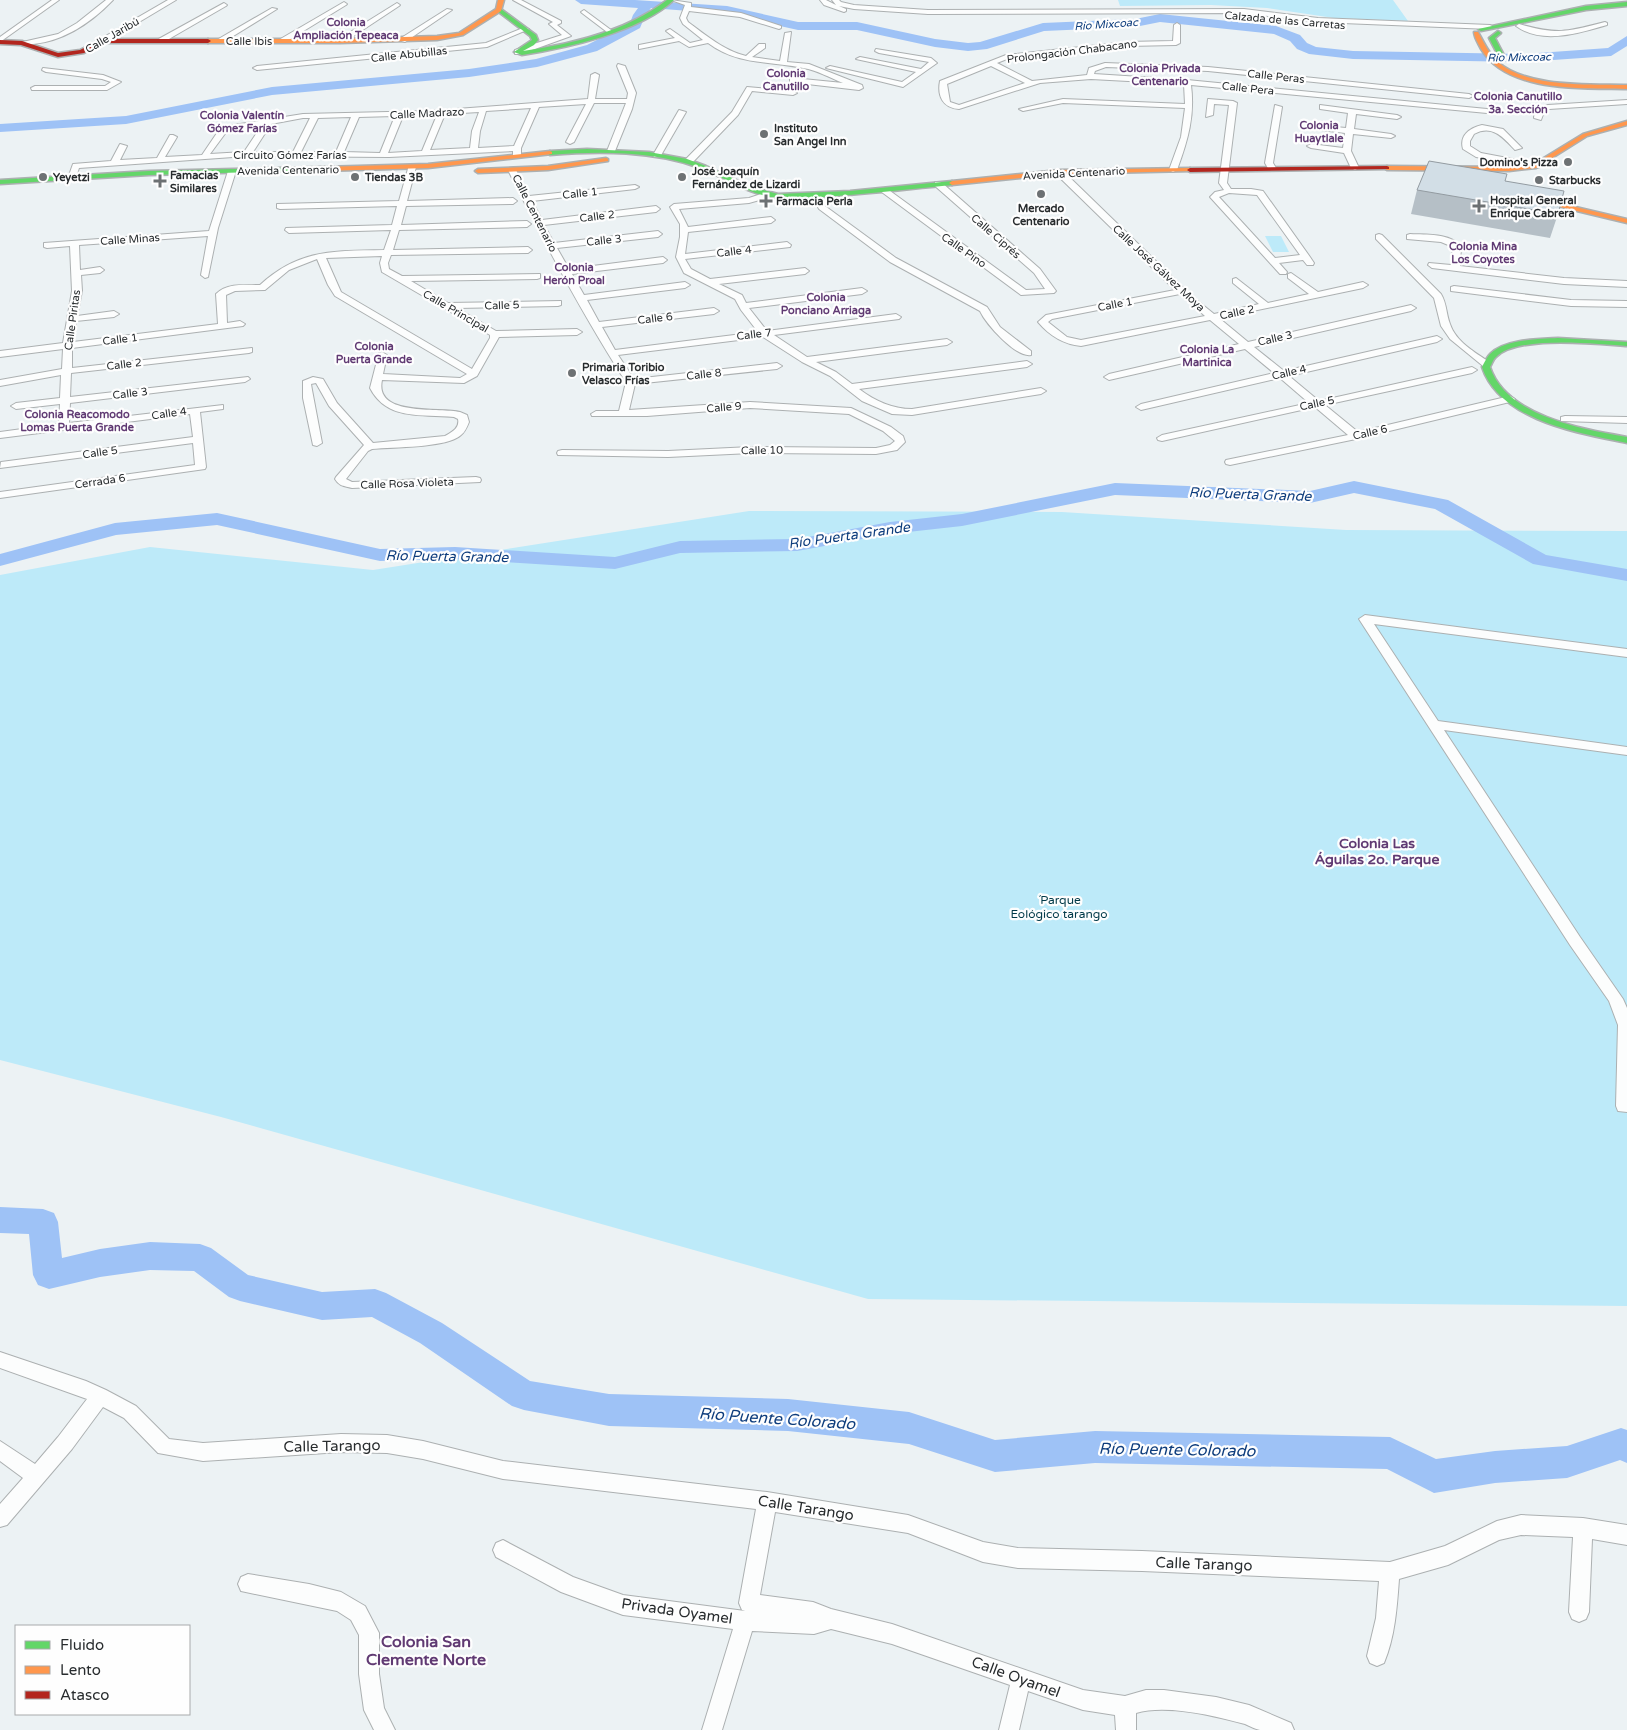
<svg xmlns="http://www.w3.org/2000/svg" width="1627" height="1730" font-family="'Varela Round',sans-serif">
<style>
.green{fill:#bdeaf9}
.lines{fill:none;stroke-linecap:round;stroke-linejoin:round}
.river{fill:#9ec2f6;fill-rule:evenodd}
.street-casing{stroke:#acb0b1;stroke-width:2}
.fast-casing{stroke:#acb0b1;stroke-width:3}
.slow-casing{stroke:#acb0b1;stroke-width:3}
.jam-casing{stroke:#acb0b1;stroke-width:3}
.street{fill:#fcfdfd;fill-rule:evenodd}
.fast{fill:#63d668;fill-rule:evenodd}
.slow{fill:#ff974d;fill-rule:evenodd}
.jam{fill:#b3261e;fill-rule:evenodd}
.wall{fill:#b5bfc6}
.building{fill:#d2dee6;stroke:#939ba1}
.poi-dot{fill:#6d7173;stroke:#fefefe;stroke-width:2}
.labels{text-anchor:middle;stroke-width:4.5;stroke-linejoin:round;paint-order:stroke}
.far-street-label{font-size:11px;fill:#282c2e;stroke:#fefefe}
.far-neighbourhood-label{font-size:11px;font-weight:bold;fill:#603a73;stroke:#fefefe}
.far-water-label{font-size:11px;font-style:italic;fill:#0e3d7d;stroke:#fefefe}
.far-poi-label{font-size:11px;font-weight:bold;fill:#282c2e;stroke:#fefefe;text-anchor:start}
.park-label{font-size:12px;fill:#003948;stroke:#fefefe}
.water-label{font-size:14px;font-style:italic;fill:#0e3d7d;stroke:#fefefe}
.neighbourhood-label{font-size:14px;font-weight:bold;fill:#603a73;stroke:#fefefe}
.near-street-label{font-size:15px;fill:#282c2e;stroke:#fefefe}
.near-water-label{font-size:16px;font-style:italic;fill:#0e3d7d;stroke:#fefefe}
.near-neighbourhood-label{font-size:16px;font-weight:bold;fill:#603a73;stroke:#fefefe}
</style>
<rect width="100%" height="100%" fill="#ecf2f4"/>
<g class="green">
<path d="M1118 0H1393L1408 21 1334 18 1267 8 1211 5 1120 6Z"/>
<path d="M1265 236H1281L1289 252H1273Z"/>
<path d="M749 511 1062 512 1346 530 1627 531V1306L868 1299 221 1117 0 1060V575L150 547 373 570Z"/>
</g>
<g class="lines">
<g class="river">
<path d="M575 0H635L727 6 798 22H857L935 39 968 43 980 42 1043 23 1135 19 1160 14 1276 26 1300 35 1307 43 1316 47 1353 51 1523 54 1608 48 1627 36V46L1611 56 1523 62 1353 59 1309 54 1297 49 1290 41 1274 34 1160 22 1135 27 1044 31 987 49 968 51 935 47 857 30H798L727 14 651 8 645 16 640 28 597 51 537 67 469 77 272 95 126 124 0 132V124L126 116 272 87 469 69 536 59 587 45 630 23 633 15 638 8 581 4Z"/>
<path d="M1354 481 1448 500 1546 555 1627 569V581L1533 564 1435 509 1354 493 1310 503 1115 495 962 526 890 534 797 551 680 553 615 569 455 559 380 561 217 525 116 535 0 566V554L115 523 217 513 380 549 455 547 615 557 680 541 797 539 890 522 962 514 1115 483 1310 491Z"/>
<path d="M0 1207 43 1209 54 1213 58 1222 62 1258 100 1249 150 1242 200 1244 211 1248 248 1275 322 1292 375 1289 386 1293 442 1323 530 1381 609 1394 788 1399 909 1412 995 1440 1095 1431 1390 1437 1436 1459 1495 1451 1567 1446 1621 1428 1627 1430V1463L1620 1460 1567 1478 1495 1483 1434 1493 1387 1469 1095 1463 995 1472 909 1444 788 1431 609 1426 524 1410 512 1406 420 1343 372 1317 322 1320 240 1301 229 1297 194 1271 150 1270 100 1277 49 1289 38 1285 33 1275 29 1234 0 1233Z"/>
</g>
<g class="street-casing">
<g id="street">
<path d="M52 0H59L0 42V37Z"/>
<path d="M106 0H113C92 22 64 41 33 44 28 45 23 46 18 43L58 34 77 23Z"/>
<path d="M168 0H176L104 43 97 41Z"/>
<path d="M513 0H521L561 21V23L557 25 571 36 521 54H515V50L562 35 549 24 553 22Z"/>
<path d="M671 0 691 3V7L741 13 781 26V28L779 29 740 17 689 11 686 18 688 22C707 36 723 50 746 56L759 44H765V48L752 57 780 61 785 33 791 32 787 62 809 64 862 85 863 88 859 90 790 82V78H793L843 83C830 78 817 70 803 68 769 61 737 65 708 43L689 47 679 41 639 49V45L675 38 666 31 670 29 690 43 703 40 683 24 680 18 685 5Z"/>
<path d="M820 0H826L836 5 832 0H839L841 2 854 5 928 10 1244 9 1318 18 1490 25 1494 27 1490 29 1318 22 1244 13 928 14 854 9 839 6 846 9V11L844 12 824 5Z"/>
<path d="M344 2 347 4 346 5 284 43 277 41Z"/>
<path d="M224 3 227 5 226 6 162 43 155 41Z"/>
<path d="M397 3 400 5 399 6 343 43 336 41Z"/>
<path d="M272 8 277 9 222 43 215 41Z"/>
<path d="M447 9 452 10 405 42 398 40Z"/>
<path d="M584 10 611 30V32H607L582 13 581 12Z"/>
<path d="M1605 22 1607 23V25C1579 33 1542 45 1516 26L1519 24C1558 35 1567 32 1605 22Z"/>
<path d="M1177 23 1180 25V43L1176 45 1127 46 1007 59 997 63 1032 81 1087 75 1089 68 1105 63 1208 67 1469 94 1473 96 1469 98 1208 71 1106 67 1095 71 1094 74 1187 80 1487 109 1491 111 1487 113 1191 85C1195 116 1188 140 1177 170L1173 172 1169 170 1181 137 1185 108 1063 103 1023 111 1019 109 1063 99 1185 104 1184 84 1091 79 1040 83 959 109C943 108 937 96 940 81L1006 55 1127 42 1173 41 1174 25ZM991 66 1025 83 959 105 950 102 947 84Z"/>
<path d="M523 28 529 29 487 47 257 70 253 68 257 66 486 43Z"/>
<path d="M876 49 931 58 937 63 903 87 826 68 830 66 902 82 916 72 856 59 860 57 921 69 929 62 879 53 875 51Z"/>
<path d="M618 64 625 66 636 93 632 109 615 151 611 153 607 151 626 103H594L574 142 570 144 566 142 586 104 539 107 521 148V155L517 157 513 155V151L389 157 247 156 79 168 75 180 68 178 73 164 111 161 120 144 127 146 120 160 157 158 170 135H173L177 137 165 157 202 155 221 127 303 114 430 111 588 99 591 75 595 73 599 75 595 99H627L628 93 617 66ZM531 108 514 146 478 148 480 131 486 111ZM479 112 472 131 470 148 430 150 445 114ZM437 115 422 151 388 153 403 116ZM395 116 380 153 344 152 359 117ZM351 117 336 152H301L318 118ZM303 118H310L293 152H253L271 124ZM262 125 244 152 210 154 227 131Z"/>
<path d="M43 68 103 75 121 82 107 90H32L31 88 35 86H105L111 82 102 79 46 72 42 70Z"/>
<path d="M747 87 793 91 797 93 793 95 752 91 738 115 692 163H686V159L732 112Z"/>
<path d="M1208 99 1233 101 1237 103 1227 183 1231 189H1251L1263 191 1310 257 1314 263 1313 265H1307L1303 260 1279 263 1287 272 1286 274H1280L1210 197 1215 192 1224 190 1219 183 1229 105 1214 104 1213 115 1206 117ZM1229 193 1257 195 1300 255 1275 258 1219 197Z"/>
<path d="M1627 100V104L1549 109 1544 112 1541 120 1534 118C1534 110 1541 107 1548 105Z"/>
<path d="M1275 105 1282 107 1273 163 1276 168 1272 170H1269L1265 163Z"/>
<path d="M1320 105 1397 115 1401 117 1397 119 1356 114 1354 129 1391 134 1395 136 1391 138 1353 134 1351 151 1359 168 1355 170 1351 168 1344 153 1311 148 1307 146 1311 144 1343 148 1345 133 1314 129 1310 127 1314 125 1346 128 1348 113 1320 109Z"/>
<path d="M679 110 686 112 660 157H654L653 155Z"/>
<path d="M1482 125 1503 129 1522 148 1515 150C1503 137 1492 124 1474 134L1470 141V146L1481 153 1539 164V168L1476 157 1463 149C1459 135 1470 128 1482 125Z"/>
<path d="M409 165 416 167 407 201 513 198 517 201 513 204 406 206 401 225 527 221 531 224 527 227 399 230 393 250 528 247 532 250 528 253 391 255 388 263 389 269 402 276 540 274V278L537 279 411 281 448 303 561 301V305L558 306 457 308 496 331 577 329 582 332 577 335 499 337 477 376 464 383 382 380C374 417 439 407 460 412L467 415 469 422C467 427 465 432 461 435 447 448 393 447 372 449L368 451 346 479 352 482 476 477 480 478 481 480 480 482 352 488C344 486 339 486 335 479L336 477 364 445 329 406 316 383 311 384 312 390 322 443 317 446 313 445 303 398V381L313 377 323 379 337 403 373 443 445 436C452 432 460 428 458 419L454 417C422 414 387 421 370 388L379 353 382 352 387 355 383 374 460 378 467 374 335 296 328 285 317 259 289 270 265 290 235 291 226 295 227 323 240 321 245 324 243 326 72 348V368L252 348V352L249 353 71 373 70 397 248 377 250 379 245 382 70 403 69 423 223 405V409L200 412 206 467 205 469 0 498V492L195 465 193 443 0 468 1 462 193 437 190 414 0 438V432L59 424 60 404 16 409 11 406 16 403 60 398 61 375 0 386V380L62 369 63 349 0 357V351L63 343 72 291 70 246 47 248 44 247V243L209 231 228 171 235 169 236 171 218 228 208 277 205 278 201 275 208 236 79 245 80 270 100 267 104 270 100 273 81 275 82 291 77 316 114 311 119 314 114 317 76 321 73 342 218 324 216 294C227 283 245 285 260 285 299 249 334 251 384 250L391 230 289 233 285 230 286 228 392 225 397 206 280 209 277 208V204L399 201ZM382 256 380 263 382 272 490 335V338L472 369 341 292 326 258Z"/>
<path d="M509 168H515L529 196 635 185 639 187 635 189 532 201 542 220 656 206 660 209 656 212 544 225 554 243 658 231 662 234 658 237 557 248 569 269 663 257 667 260 663 263 572 274 584 295 685 282 690 285 685 288 587 300 599 322 714 308 719 311 714 314 602 327 615 350 758 332 741 310 735 299 684 273 676 257 680 237V224L670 207 674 204 749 198 767 192 770 193V197L749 203 679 209 688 227 771 217 775 220 771 223 688 232 685 254 787 242 791 245 790 247 685 259 691 269 710 279 805 268 809 271 805 274 719 284 742 295 746 303 862 288 867 291 862 294 749 308 767 331 896 314 901 317 899 319 774 335 807 357 947 339 952 342 947 345 816 362 836 372 852 384 1027 361 1032 364 1027 367 859 389C875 401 892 409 912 409L1041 388 1046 391 1041 394 912 415 892 414 862 401 830 376 802 362 763 337 618 355 634 379 777 363 782 366 777 369 635 384 629 410 750 402 851 408 891 427 903 436 905 442 897 450 876 454 751 453 668 457 558 455 557 453 558 451 562 450 668 451 751 447 876 448 890 445 895 441 883 431 849 414 750 408 647 416H592L591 414 596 411H619L626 382C582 314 543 240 508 170Z"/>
<path d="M1056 170H1062L1193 297 1214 314 1259 304 1233 283V279L1236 278 1268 303 1309 294 1288 278V274L1291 273 1318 292 1363 282 1368 285 1363 288 1219 318 1248 342 1411 305 1416 308 1411 311 1254 347 1284 371 1437 336 1442 339 1437 342 1289 376 1319 401 1472 367 1477 370 1472 373 1325 405 1358 432 1510 396 1515 399 1514 401 1356 439 1230 465 1226 464 1225 462 1226 460 1348 435 1315 407 1162 441 1158 440 1157 438 1162 435 1309 403 1280 378 1141 410 1136 407 1141 404 1274 373 1245 349 1109 380 1104 377 1109 374 1239 344 1210 320 1081 346C1063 344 1050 336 1038 322L1046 315 1175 290 1056 174ZM1180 294 1205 316 1081 340 1067 337 1048 322 1052 319Z"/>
<path d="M935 182H941L1040 269 1056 291 1054 293 1021 295 879 190 886 188 1026 290 1045 289 1034 273 935 186Z"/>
<path d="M813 194H819L825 206 896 258 987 307 1000 327 1031 351V355C1016 358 986 324 980 311L890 262 819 209 812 196Z"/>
<path d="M1379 234 1382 235 1441 294C1447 304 1446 314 1450 324 1456 342 1475 352 1489 362V366H1483L1450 339 1441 326 1434 298 1376 239V235Z"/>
<path d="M1410 234C1427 235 1449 233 1461 246L1460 266 1564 278 1627 281V287L1564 284 1432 268 1428 265 1429 263 1451 265 1453 247 1441 242 1407 239V235Z"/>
<path d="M1454 286 1571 300 1627 301V307L1571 306 1451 291V287Z"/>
<path d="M1565 416 1627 417V423L1561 421V417Z"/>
<path d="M1365 615 1627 649V657L1374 624 1438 721 1627 747V755L1444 730 1580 937 1623 999 1627 1008V1112L1618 1111 1616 1106 1618 1025 1609 1001 1570 945 1359 619Z"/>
<path d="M0 1352 86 1381 106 1390 136 1406 169 1439 203 1443 341 1434 387 1435 423 1441 503 1461 767 1492 908 1515 983 1542 1018 1548 1142 1551 1390 1562 1445 1546 1497 1521 1521 1515 1583 1518 1627 1525V1545L1592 1539 1589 1612 1586 1619 1579 1622 1572 1619 1569 1612 1573 1537 1521 1535 1499 1540 1448 1565 1399 1579C1397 1607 1395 1637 1384 1663L1377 1666 1370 1663 1367 1656 1376 1618 1379 1581 1142 1571 1018 1568 983 1562 908 1533 775 1512 760 1595 813 1602 831 1609 892 1624 1083 1690 1125 1696 1146 1690H1164L1216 1697 1249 1705 1291 1723 1294 1730C1284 1730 1270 1730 1260 1730 1255 1729 1250 1726 1245 1724 1214 1716 1167 1704 1136 1713V1730H1116L1115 1715 1083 1710 1028 1691 1019 1730H999L1010 1685 892 1644 831 1629 814 1634 752 1631 722 1730H702L733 1629 623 1615 561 1592 496 1557 493 1550 496 1543 503 1540 573 1577 623 1595 745 1611 742 1610 739 1603 756 1509 503 1479 423 1459 387 1453 341 1452 203 1461 158 1453 124 1418 103 1407 72 1449 7 1525 0 1527V1504L23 1478 0 1461V1441L35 1464 58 1437 87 1399 0 1368Z"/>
<path d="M248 1574 309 1584 341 1592 365 1606 379 1633V1674L384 1708 395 1730H374L364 1710 359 1674V1635L351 1620 337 1611 241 1591 238 1584 241 1577Z"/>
</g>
</g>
<g class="fast-casing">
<g id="fast">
<path d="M667 0H674C640 32 567 48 522 55L514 52 532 40 530 36 496 10 501 9 536 35 538 40 534 45 523 51C573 44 627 31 667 0Z"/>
<path d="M1627 2V6L1586 10 1481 31 1478 29 1586 6Z"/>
<path d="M1498 31 1501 33 1495 38 1506 59 1503 61 1500 59 1489 38Z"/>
<path d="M587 149 649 152 687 159 706 166 752 187 778 194 850 191 952 181 955 183 952 185C909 189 866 194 823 197 809 197 793 200 778 198 749 195 726 178 700 168 653 151 600 151 550 155L547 153 550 151Z"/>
<path d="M322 167 325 169 324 170 149 175 0 184V180L149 171Z"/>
<path d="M1558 338 1627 342V346C1598 344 1517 335 1496 357 1493 359 1492 364 1490 367 1506 416 1582 429 1627 437V443C1579 433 1500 421 1482 367 1484 363 1487 357 1490 354 1504 339 1539 339 1558 338Z"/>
</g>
</g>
<g class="slow-casing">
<g id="slow">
<path d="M498 0H504L501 11 463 35 437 40 340 43H208L205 41 208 39H340L437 36 459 33 496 9Z"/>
<path d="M1474 32H1478C1484 42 1488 53 1497 61 1526 88 1589 84 1627 85V89C1583 88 1507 93 1481 49 1478 43 1474 37 1474 32Z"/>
<path d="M1627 121V125L1587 136 1536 168 1509 171 1387 170 1384 168 1387 166 1509 167 1534 164 1583 134Z"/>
<path d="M550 151 552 152V154L428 168 322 171 319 169 322 167 428 164Z"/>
<path d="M606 158 608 159V161L548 170 478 173 475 171 478 169 548 166Z"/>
<path d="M1190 168 1193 170 1192 171 1059 174 952 185 949 183 952 181 1059 170Z"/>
<path d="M1533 197 1627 219V223L1531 200V198Z"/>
</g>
</g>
<g class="jam-casing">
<g id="jam">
<path d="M101 39H208L211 41 208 43H102L84 53 58 57 21 45 0 44V40L22 41 58 53 80 50Z"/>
<path d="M1387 166 1389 167V169L1190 172 1187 170 1190 168Z"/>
</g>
</g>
<use href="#street" class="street"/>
<use href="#fast" class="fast"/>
<use href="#slow" class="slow"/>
<use href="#jam" class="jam"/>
</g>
<path class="wall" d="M1505 181 1558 214 1550 238 1411 214 1417 190Z"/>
<path class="building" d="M1429 161 1507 174 1505 181 1564 191 1558 214 1417 190Z"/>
<g class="poi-dot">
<circle cx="764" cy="134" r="5"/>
<circle cx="1568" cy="162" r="5"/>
<circle cx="43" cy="177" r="5"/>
<circle cx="355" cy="177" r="5"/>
<circle cx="682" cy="177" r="5"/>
<circle cx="1539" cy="180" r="5"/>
<path d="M157.5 173.5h5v5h5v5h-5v5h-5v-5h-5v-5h5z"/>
<circle cx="1041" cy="194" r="5"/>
<path d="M763.5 193.5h5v5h5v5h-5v5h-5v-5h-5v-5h5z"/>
<path d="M1476.5 198.5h5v5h5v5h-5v5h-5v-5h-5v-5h5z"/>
<circle cx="572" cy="373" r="5"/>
</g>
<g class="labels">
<g class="far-street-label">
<text transform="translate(1285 20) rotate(5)" y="4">Calzada de las Carretas</text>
<text transform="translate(112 35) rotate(-30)" y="4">Calle Jaribú</text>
<text x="249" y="45">Calle Ibis</text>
<text transform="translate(1072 51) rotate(-7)" y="4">Prolongación Chabacano</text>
<text transform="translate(409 54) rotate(-6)" y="4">Calle Abubillas</text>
<text transform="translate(1276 76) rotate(6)" y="4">Calle Peras</text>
<text transform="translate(1248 88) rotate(6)" y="4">Calle Pera</text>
<text transform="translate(427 113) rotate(-3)" y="4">Calle Madrazo</text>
<text x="290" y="159">Circuito Gómez Farías</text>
<text transform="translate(288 170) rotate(-1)" y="4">Avenida Centenario</text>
<text transform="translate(1074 173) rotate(-3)" y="4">Avenida Centenario</text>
<text transform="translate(580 193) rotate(-6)" y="4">Calle 1</text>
<text transform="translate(535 213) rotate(63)" y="4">Calle Centenario</text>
<text transform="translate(597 216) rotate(-7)" y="4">Calle 2</text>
<text transform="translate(996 236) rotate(41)" y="4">Calle Ciprés</text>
<text transform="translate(130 239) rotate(-4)" y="4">Calle Minas</text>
<text transform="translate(604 240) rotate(-6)" y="4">Calle 3</text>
<text transform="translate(964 250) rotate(35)" y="4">Calle Pino</text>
<text transform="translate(734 251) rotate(-7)" y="4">Calle 4</text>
<text transform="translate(1159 268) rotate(43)" y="4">Calle José Gálvez Moya</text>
<text transform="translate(1115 304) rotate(-11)" y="4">Calle 1</text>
<text transform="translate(502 305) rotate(-2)" y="4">Calle 5</text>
<text transform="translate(456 311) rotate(30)" y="4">Calle Principal</text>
<text transform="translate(1237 312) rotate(-12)" y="4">Calle 2</text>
<text transform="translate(655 318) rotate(-7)" y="4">Calle 6</text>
<text transform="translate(72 320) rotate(-82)" y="4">Calle Piritas</text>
<text transform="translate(754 334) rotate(-7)" y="4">Calle 7</text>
<text transform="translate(1275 338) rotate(-13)" y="4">Calle 3</text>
<text transform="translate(120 339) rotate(-7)" y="4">Calle 1</text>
<text transform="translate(124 364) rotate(-7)" y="4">Calle 2</text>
<text transform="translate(1289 372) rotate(-13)" y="4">Calle 4</text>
<text transform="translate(704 374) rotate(-6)" y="4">Calle 8</text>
<text transform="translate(130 393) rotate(-7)" y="4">Calle 3</text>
<text transform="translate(1317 403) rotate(-12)" y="4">Calle 5</text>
<text transform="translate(724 407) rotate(-5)" y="4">Calle 9</text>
<text transform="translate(169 413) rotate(-8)" y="4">Calle 4</text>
<text transform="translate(1370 432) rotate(-13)" y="4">Calle 6</text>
<text transform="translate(762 450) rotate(-1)" y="4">Calle 10</text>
<text transform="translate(100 452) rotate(-8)" y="4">Calle 5</text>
<text transform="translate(100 481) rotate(-8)" y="4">Cerrada 6</text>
<text transform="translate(407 483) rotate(-2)" y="4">Calle Rosa Violeta</text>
</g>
<g class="far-neighbourhood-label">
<text x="346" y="26">Colonia<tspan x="346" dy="13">Ampliación Tepeaca</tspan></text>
<text x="1160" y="72">Colonia Privada<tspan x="1160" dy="13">Centenario</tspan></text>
<text x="786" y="77">Colonia<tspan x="786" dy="13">Canutillo</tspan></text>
<text x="1518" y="100">Colonia Canutillo<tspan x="1518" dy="13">3a. Sección</tspan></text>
<text x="242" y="119">Colonia Valentín<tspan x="242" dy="13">Gómez Farías</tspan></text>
<text x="1319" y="129">Colonia<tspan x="1319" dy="13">Huaytlale</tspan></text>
<text x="1483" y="250">Colonia Mina<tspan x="1483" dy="13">Los Coyotes</tspan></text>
<text x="574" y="271">Colonia<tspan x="574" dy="13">Herón Proal</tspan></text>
<text x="826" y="301">Colonia<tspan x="826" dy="13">Ponciano Arriaga</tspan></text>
<text x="374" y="350">Colonia<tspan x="374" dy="13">Puerta Grande</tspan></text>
<text x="1207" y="353">Colonia La<tspan x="1207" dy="13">Martinica</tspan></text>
<text x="77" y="418">Colonia Reacomodo<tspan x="77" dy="13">Lomas Puerta Grande</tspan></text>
</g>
<g class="far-water-label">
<text transform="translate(1106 24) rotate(-4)" y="4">Río Mixcoac</text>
<text transform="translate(1519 57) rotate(-1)" y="4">Río Mixcoac</text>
</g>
<g class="far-poi-label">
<text x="774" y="132">Instituto<tspan x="774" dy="13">San Angel Inn</tspan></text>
<text x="1558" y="166" text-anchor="end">Domino's Pizza</text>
<text x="692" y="175">José Joaquín<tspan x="692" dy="13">Fernández de Lizardi</tspan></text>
<text x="170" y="179">Famacias<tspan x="170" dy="13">Similares</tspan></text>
<text x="53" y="181">Yeyetzi</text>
<text x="365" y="181">Tiendas 3B</text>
<text x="1549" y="184">Starbucks</text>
<text x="1490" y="204">Hospital General<tspan x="1490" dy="13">Enrique Cabrera</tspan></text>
<text x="776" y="205">Farmacia Perla</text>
<text x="1041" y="212" text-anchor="middle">Mercado<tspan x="1041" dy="13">Centenario</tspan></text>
<text x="582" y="371">Primaria Toribio<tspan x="582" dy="13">Velasco Frías</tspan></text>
</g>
<g class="park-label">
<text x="1059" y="904">´Parque<tspan x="1059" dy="14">Eológico tarango</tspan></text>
</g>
<g class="water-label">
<text transform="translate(1250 494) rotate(2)" y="5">Río Puerta Grande</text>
<text transform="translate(849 535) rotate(-8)" y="5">Río Puerta Grande</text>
<text transform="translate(447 556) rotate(1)" y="5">Río Puerta Grande</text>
</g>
<g class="neighbourhood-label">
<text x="1377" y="848">Colonia Las<tspan x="1377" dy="16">Águilas 2o. Parque</tspan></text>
</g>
<g class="near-street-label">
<text transform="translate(332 1446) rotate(-1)" y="5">Calle Tarango</text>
<text transform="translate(806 1508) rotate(9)" y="5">Calle Tarango</text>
<text transform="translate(1204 1564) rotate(2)" y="5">Calle Tarango</text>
<text transform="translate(677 1611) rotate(8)" y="5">Privada Oyamel</text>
<text transform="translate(1016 1677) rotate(20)" y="5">Calle Oyamel</text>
</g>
<g class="near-water-label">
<text transform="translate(777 1418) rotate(4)" y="6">Río Puente Colorado</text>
<text transform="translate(1177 1449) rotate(1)" y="6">Río Puente Colorado</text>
</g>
<g class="near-neighbourhood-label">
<text x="426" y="1647">Colonia San<tspan x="426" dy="18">Clemente Norte</tspan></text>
</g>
</g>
<rect x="15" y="1625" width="175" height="90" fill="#fefefe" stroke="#a8aaab"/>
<rect x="25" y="1641" width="25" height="8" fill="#63d668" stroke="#a8aaab"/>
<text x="60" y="1650" font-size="15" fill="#282c2e">Fluido</text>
<rect x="25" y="1666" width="25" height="8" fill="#ff974d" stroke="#a8aaab"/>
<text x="60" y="1675" font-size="15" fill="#282c2e">Lento</text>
<rect x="25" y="1691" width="25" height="8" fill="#b3261e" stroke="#a8aaab"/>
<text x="60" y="1700" font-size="15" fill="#282c2e">Atasco</text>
</svg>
